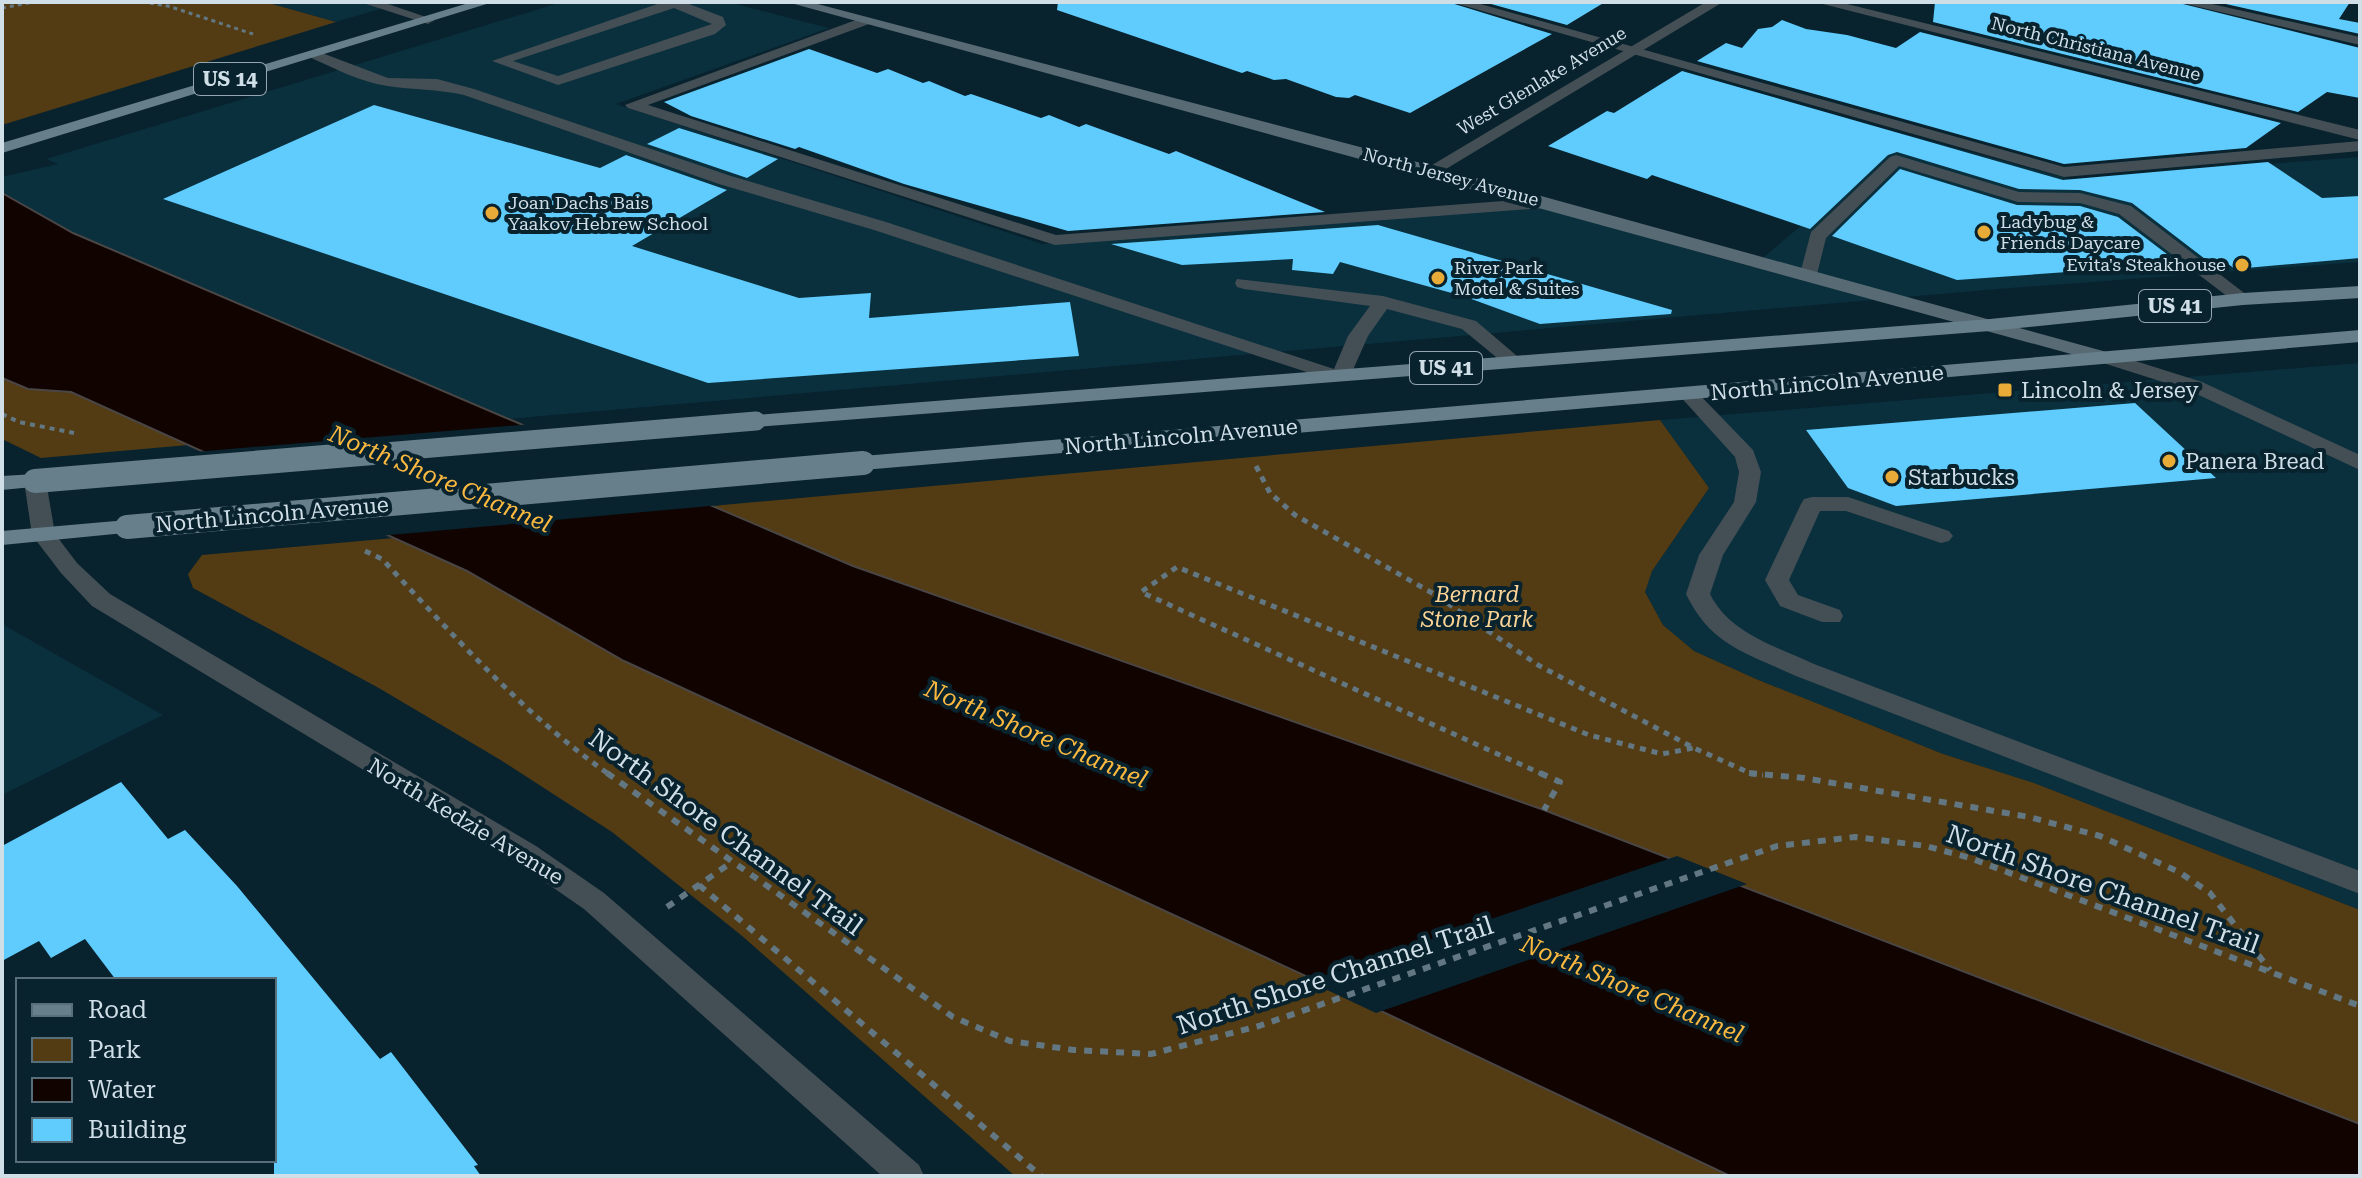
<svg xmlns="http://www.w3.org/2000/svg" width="2362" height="1178" font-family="'Roboto Serif',serif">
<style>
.built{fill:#0a2f3d}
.green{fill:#533c14}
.water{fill:#110400;stroke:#4a4645;stroke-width:2}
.pier{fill:#08222e}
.building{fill:#5fccfd}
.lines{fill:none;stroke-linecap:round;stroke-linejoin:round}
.path-far3{stroke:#627781;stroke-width:3;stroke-dasharray:4 4;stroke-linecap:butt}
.path-far2{stroke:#627781;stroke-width:4;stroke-dasharray:5 5;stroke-linecap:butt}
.path-far1{stroke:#627781;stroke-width:5;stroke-dasharray:6 6;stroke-linecap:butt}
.path{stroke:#627781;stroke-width:6;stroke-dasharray:8 8;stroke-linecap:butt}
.service{fill:#444f55;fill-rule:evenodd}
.minor{fill:#444f55;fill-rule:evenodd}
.tertiary{fill:#444f55;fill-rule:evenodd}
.secondary{fill:#586a73;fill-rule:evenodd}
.primary{fill:#677f8a;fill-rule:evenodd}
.primary-bridge-far1{stroke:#677f8a;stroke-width:19}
.primary-bridge{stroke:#677f8a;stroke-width:24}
.poi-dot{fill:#e9ab38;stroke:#08222e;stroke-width:3}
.labels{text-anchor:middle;stroke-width:8;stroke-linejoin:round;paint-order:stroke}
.far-street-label{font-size:18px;fill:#d0dfe7;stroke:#08222e}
.far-poi-label{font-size:18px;fill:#d0dfe7;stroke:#08222e;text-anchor:start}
.shield{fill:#08222e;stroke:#94a6b0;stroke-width:2}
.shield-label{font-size:20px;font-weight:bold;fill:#d0dfe7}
.street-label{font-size:22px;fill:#d0dfe7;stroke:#08222e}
.poi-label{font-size:22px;fill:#d0dfe7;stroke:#08222e;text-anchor:start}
.park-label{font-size:22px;font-style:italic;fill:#fad395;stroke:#08222e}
.water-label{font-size:24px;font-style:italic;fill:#fbb940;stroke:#08222e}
.near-street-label{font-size:26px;fill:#d0dfe7;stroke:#08222e}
</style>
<rect width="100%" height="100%" fill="#08222e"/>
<g class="built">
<path d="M265 2H404L336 22Z"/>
<path d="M562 2H728L829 28 616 104 1042 244 1534 206 1752 267 1908 135 2070 179 2360 157V262L1998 289 508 419 73 233 2 193V177L58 164 46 159Z"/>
<path d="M2360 363V910L2034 783 1943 754 1756 679 1694 651 1663 625 1645 592 1652 571 1709 488 1660 420Z"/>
<path d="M2 624 163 715 2 795Z"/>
</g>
<g class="green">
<path d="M2 2H265L336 22 2 125Z"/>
<path d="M2 378 28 389 71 392 188 445 41 458 2 439Z"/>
<path d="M1660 420 1709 488 1652 571 1645 592 1663 625 1694 651 1756 679 1943 754 2034 783 2360 910V1124L1544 810 853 566 711 506Z"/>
<path d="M394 538 467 571 624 661 1362 1002 1730 1176H1015L741 935 612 832 499 759 377 687 193 588 188 574 202 555Z"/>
</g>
<path class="water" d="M2 193 73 233 853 566 1544 810 2360 1124V1176H1730L1362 1002 624 661 467 571 71 392 28 389 2 378Z"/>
<g class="pier">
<path d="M531 424 721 505 379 536 194 452Z"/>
<path d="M1677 856 1747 884 1376 1013 1308 981Z"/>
</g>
<g class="building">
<path d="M1058 2H1448L1552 34 1410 113 1355 95 1349 98 1336 97 1286 79 1274 80 1247 71 1242 73 1057 10Z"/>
<path d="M1484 2H1605L1567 25Z"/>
<path d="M1935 2H2175L2360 48V98L2327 92 2298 112 1933 22Z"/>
<path d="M2217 2H2350L2339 19 2360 23V34Z"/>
<path d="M1782 20 1806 29 1847 35 1896 48 1920 32 2281 123 2246 148 2064 164 1697 61 1726 43 1742 48 1758 29 1772 27Z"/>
<path d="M809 49 877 73 888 69 923 83 929 81 965 96 971 94 1041 118 1049 115 1079 127 1086 124 1169 154 1176 151 1325 212 1068 231 904 184 799 147 795 149 691 116 664 102Z"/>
<path d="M1682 71 2063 180 2268 162 2322 198 2360 196V258L2235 269 2224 261 2209 262 2132 203 2080 190 2019 189 1897 152 1888 155 1810 229 1652 175 1647 179 1548 146 1607 111 1614 113Z"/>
<path d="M374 105 600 168 626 155 727 190 632 246 799 298 871 293 869 318 1070 302 1079 356 708 383 163 199Z"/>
<path d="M679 128 778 159 747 178 647 144Z"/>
<path d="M1900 169 2017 205 2080 206 2118 217 2180 264 1957 280 1832 236Z"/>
<path d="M1378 225 1672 310 1671 314 1540 324 1466 297 1340 262 1333 274 1292 270 1293 259 1182 265 1111 244Z"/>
<path d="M2135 403 2216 478 1896 506 1848 488 1806 430Z"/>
<path d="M121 782 168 839 185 830 237 886 380 1059 391 1052 478 1165 474 1166 481 1176H274V980H116L85 939 51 958 39 941 2 961V846Z"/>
</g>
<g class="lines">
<g class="path-far3">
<path d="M142 2 168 6 253 34"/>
<path d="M2 8 34 2"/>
</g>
<path class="path-far2" d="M2 414 19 422 74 433"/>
<g class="path-far1">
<path d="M1256 466 1270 493 1295 515 1434 594 1538 665 1694 748 1752 774 1763 775"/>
<path d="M365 551 382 559C454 636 523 714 610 775"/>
<path d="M1544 775 1141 592 1177 567 1589 735 1662 754 1693 748"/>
</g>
<g class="path">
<path d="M607 773 953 1017 1010 1041 1074 1050 1151 1054 1259 1026 1777 846 1855 837 1926 846 1970 858 2360 1006"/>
<path d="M1540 773 1560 782 1544 810"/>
<path d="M1749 773 1804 778 2029 817 2100 836 2179 872 2210 893 2270 970"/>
<path d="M699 885 1041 1176"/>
<path d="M667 907 732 862"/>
</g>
<g class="service">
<path d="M360 2H382L435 20 428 24Z"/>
<path d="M663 2H684L723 17 726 25 715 34 558 85 492 61ZM674 8 712 24 558 76 513 61Z"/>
<path d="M1451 2H1473L2064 167 2360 141V151L2064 177Z"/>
<path d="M2178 2H2203L2360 37V45Z"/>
<path d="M864 17 871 21 869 24 648 105 1056 235 1543 198 1552 203 1543 208 1055 245 628 108 625 105Z"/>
<path d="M314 50 388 78 437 79 474 89 731 176 886 222 1334 369 1348 336 1370 306 1244 289 1237 287 1235 283 1237 279 1383 296 1476 321 1524 362 1521 366H1507L1462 329 1387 309 1368 336 1348 381H1334L874 230 719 184 464 95C438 89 413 90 387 86 360 82 334 68 309 57L307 54Z"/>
<path d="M1896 155 2019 192 2080 193 2131 206 2252 299 2250 303H2236L2119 214 2080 203 2018 202 1899 166 1826 238 1816 278H1802L1800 274 1811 232 1890 157Z"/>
<path d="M2107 352 2202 382 2360 455V470L2188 390 2100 362 2097 358 2100 354Z"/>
<path d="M1688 388 1695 390 1753 450 1761 472 1756 502 1723 555 1710 594C1730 634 1776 646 1814 664L2360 871V894L1796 676C1747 653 1711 646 1686 594L1699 555 1734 502 1739 472 1735 457 1678 394Z"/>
<path d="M1812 497H1848L1949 531 1953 536 1949 541 1941 543 1846 511H1820L1789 580 1798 595 1840 610 1843 616 1840 622H1822L1780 606 1765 580 1801 504 1804 499Z"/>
</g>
<g class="minor">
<path d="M1706 2H1723L1436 175 1430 176 1422 171Z"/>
<path d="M1815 2H1839L2360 130V140Z"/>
</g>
<path class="tertiary" d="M35 474 46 481 55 534 77 563 110 594 536 846 604 893 919 1165 924 1176H882L584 909 516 862 92 606 61 573 32 535 24 481Z"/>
<path class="secondary" d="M787 2H810L1436 167 2114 354 2117 358 2114 362H2100Z"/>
<g class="primary">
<path d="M472 2H493L2 153V143Z"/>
<path d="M2360 286V298L2243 305 1990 331 756 427 745 421 756 415 1990 319 2243 293Z"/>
<path d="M2360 330V342L863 470 852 463 863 456Z"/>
<path d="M35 474 43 476 46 481 43 486 2 490V476Z"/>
<path d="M127 520 135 522 138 527 135 532 2 545V531Z"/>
</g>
<path class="primary-bridge-far1" d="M349 455 756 421"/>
<g class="primary-bridge">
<path d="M35 481 373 453"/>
<path d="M127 527 863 463"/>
</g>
</g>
<g class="poi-dot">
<circle cx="492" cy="213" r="8"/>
<circle cx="1984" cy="232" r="8"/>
<circle cx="2242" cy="265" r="8"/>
<circle cx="1438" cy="278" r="8"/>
<rect x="1997" y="382" width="16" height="16" rx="4"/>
<circle cx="2169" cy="461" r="8"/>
<circle cx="1892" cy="477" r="8"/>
</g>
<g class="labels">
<g class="far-street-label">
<text transform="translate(2096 49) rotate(14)" y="6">North Christiana Avenue</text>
<text transform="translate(1542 81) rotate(-31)" y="6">West Glenlake Avenue</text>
<text transform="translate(1451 177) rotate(15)" y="6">North Jersey Avenue</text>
</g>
<g class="far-poi-label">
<text x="508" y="209">Joan Dachs Bais<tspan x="508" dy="21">Yaakov Hebrew School</tspan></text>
<text x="2000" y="228">Ladybug &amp;<tspan x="2000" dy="21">Friends Daycare</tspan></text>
<text x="2226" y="271" text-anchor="end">Evita's Steakhouse</text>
<text x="1454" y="274">River Park<tspan x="1454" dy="21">Motel &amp; Suites</tspan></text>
</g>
<g class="shield">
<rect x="194" y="63" width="72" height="32" rx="6"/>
<rect x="2139" y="290" width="72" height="32" rx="6"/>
<rect x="1410" y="352" width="72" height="32" rx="6"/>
</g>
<g class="shield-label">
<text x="230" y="86">US 14</text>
<text x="2175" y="313">US 41</text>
<text x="1446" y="375">US 41</text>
</g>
<g class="street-label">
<text transform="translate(1827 382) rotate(-5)" y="8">North Lincoln Avenue</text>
<text transform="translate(1181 436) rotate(-5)" y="8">North Lincoln Avenue</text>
<text transform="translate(272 514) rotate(-5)" y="8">North Lincoln Avenue</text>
<text transform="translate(466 821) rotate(31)" y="8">North Kedzie Avenue</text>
</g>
<g class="poi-label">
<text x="2021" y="398">Lincoln &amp; Jersey</text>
<text x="2185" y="469">Panera Bread</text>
<text x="1908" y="485">Starbucks</text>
</g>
<g class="park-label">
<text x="1477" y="602">Bernard<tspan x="1477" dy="25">Stone Park</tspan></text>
</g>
<g class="water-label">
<text transform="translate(440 479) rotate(23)" y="8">North Shore Channel</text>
<text transform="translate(1036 734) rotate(23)" y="8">North Shore Channel</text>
<text transform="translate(1632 989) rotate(23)" y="8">North Shore Channel</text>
</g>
<g class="near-street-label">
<text transform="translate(726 832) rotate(36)" y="9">North Shore Channel Trail</text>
<text transform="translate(2103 889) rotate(20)" y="9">North Shore Channel Trail</text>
<text transform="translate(1335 975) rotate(-18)" y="9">North Shore Channel Trail</text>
</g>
</g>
<rect width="2362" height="1178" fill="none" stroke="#d0dfe7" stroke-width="8"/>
<rect x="16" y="978" width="260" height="184" fill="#08222e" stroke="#586e78" stroke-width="2"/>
<rect x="32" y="1004" width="40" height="12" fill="#677f8a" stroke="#586e78" stroke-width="2"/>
<text x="88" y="1018" font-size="24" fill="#d0dfe7">Road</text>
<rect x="32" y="1038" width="40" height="24" fill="#533c14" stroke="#586e78" stroke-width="2"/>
<text x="88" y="1058" font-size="24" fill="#d0dfe7">Park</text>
<rect x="32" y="1078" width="40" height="24" fill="#110400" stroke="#586e78" stroke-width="2"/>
<text x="88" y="1098" font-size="24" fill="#d0dfe7">Water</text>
<rect x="32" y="1118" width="40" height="24" fill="#5fccfd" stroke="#586e78" stroke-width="2"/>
<text x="88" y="1138" font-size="24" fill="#d0dfe7">Building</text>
</svg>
